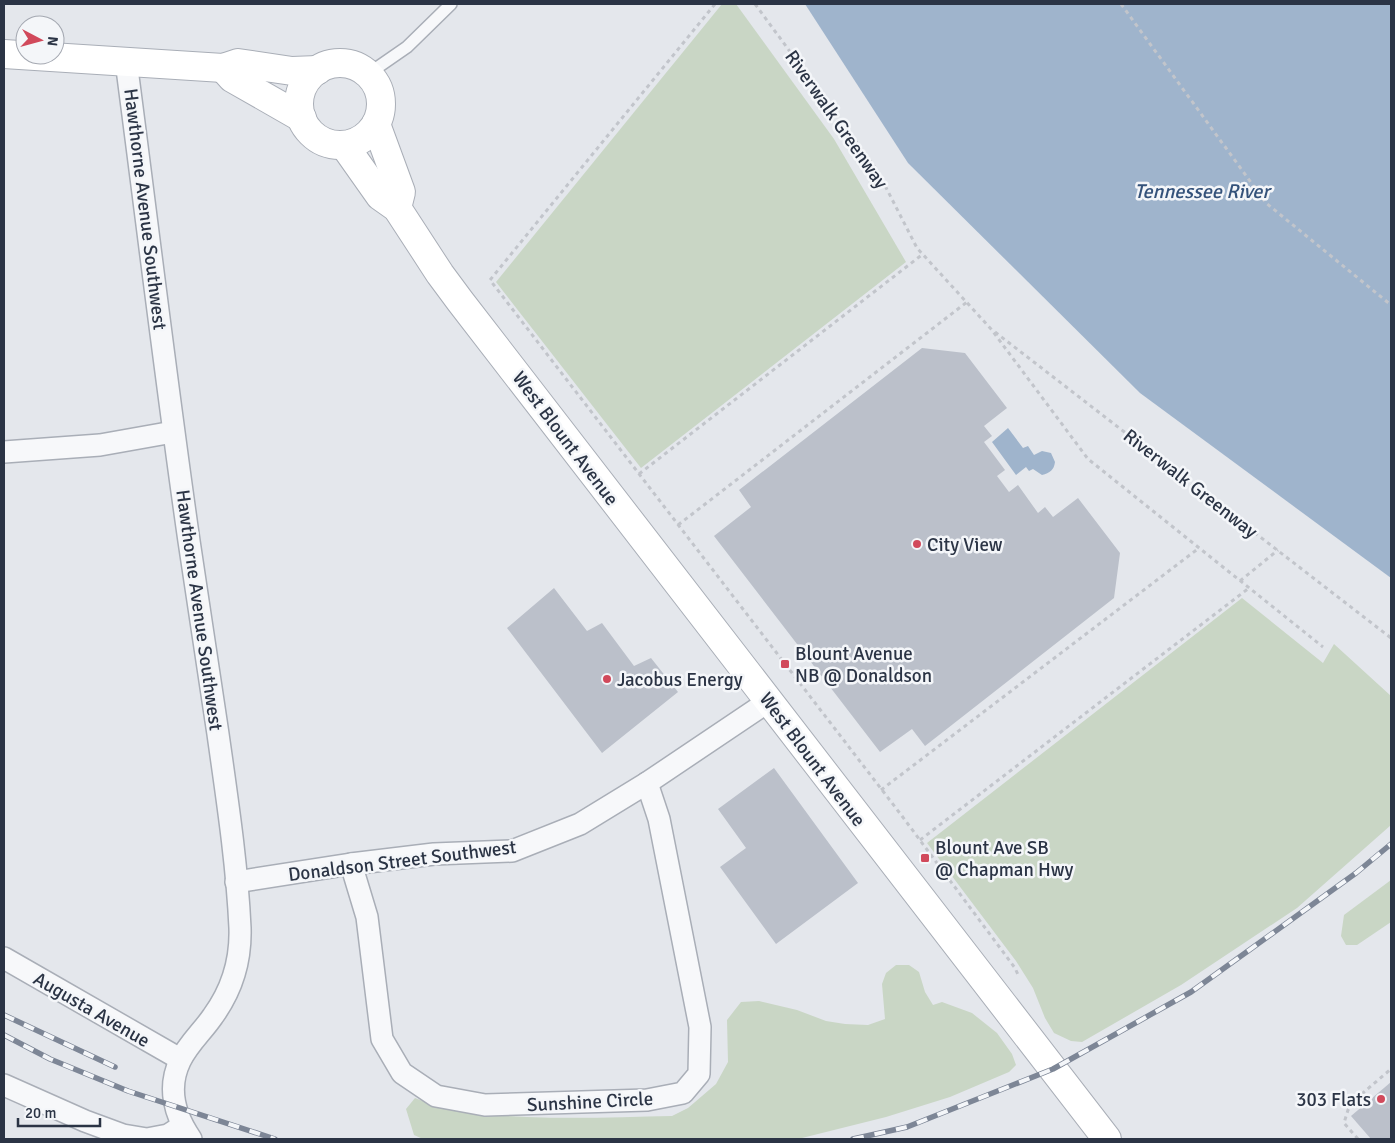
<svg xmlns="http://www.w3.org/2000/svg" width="1395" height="1143" font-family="Signika,sans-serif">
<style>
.green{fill:#c9d6c5}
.water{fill:#9fb4cc}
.building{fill:#bbc0ca}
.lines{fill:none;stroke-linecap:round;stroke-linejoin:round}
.lane-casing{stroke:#a9aeb7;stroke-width:14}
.street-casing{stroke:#a9aeb7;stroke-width:24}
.secondary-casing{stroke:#a9aeb7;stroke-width:30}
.path{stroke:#c2c5cb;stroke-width:3;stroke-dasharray:4 4;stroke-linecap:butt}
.lane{stroke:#f7f8fa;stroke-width:11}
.street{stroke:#f7f8fa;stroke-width:21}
.secondary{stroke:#fff;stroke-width:28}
.rail-casing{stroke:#7d8696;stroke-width:5.5}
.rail{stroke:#f4f6f9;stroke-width:4;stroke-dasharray:11;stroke-linecap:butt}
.poi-dot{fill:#d1495b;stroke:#f4f6f9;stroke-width:2}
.labels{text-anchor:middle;stroke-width:5;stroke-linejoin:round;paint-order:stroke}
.street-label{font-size:19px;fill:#2b3445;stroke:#f4f6f9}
.poi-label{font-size:19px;fill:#2b3445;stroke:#f4f6f9;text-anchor:start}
.water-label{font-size:20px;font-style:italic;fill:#34527a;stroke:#f4f6f9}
</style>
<rect width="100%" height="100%" fill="#e4e7ec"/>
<g class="green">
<path d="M722 4H736L834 139 906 262 641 468 496 282Z"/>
<path d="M1242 598 1323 663 1334 644 1391 696V825L1297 908 1181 985 1082 1042 1071 1041 1054 1033 1045 1018 1033 988 1016 961 927 843Z"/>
<path d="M1391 880V922L1357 945H1346L1341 936 1344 915Z"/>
<path d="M896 965H909L919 972 925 992 933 1005 942 1002 972 1013 997 1033 1012 1054 1016 1065 1009 1072 950 1097 886 1117 798 1139H423L414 1135 406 1109 415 1098C450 1113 489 1115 527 1117 576 1119 624 1117 672 1116L688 1108 716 1084 728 1062 727 1020 741 1002 759 1001 797 1010 826 1021 845 1024 868 1025 885 1019 882 984 886 973Z"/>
</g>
<g class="water">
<path d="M805 4H1391V578L1140 393 908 163Z"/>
<path d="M1008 428 1023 448 1028 446 1034 455 1042 451 1051 453 1055 462C1054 470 1050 473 1042 475L1033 469 1029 471 1026 467 1016 475 992 442Z"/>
</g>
<g class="building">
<path d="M922 348 965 353 1007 408 984 426 992 436 984 442 1005 470 997 476 1009 492 1018 485 1038 513 1045 507 1053 517 1078 498 1120 553 1114 598 925 746 912 729 880 752 714 536 751 507 739 490Z"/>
<path d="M554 588 587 631 602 623 634 666 651 658 678 692 602 753 507 628Z"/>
<path d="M774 768 858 883 776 944 720 867 746 848 718 809Z"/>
<path d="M1391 1082V1139H1371L1351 1116Z"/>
</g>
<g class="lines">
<g class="lane-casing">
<path id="lane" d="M368 74 407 47 451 4"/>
</g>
<g class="street-casing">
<g id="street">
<path d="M126 61C147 221 166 381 189 541 199 605 208 670 218 734 227 798 237 863 240 928 241 960 232 990 213 1016 203 1031 188 1044 180 1061 167 1088 175 1116 191 1139"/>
<path d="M4 452 100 445 173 432"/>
<path d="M351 864 367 917 382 1039 402 1073 436 1096 485 1105 647 1100 683 1093 699 1074 700 1027 659 819 647 783"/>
<path d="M236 882 351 864 434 854 512 851 580 824 647 783 769 701"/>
<path d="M4 958 180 1059"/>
<path d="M4 1085 85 1121 123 1135 147 1139 168 1135 182 1126"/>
</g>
</g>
<g class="secondary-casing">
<g id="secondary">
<path d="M4 54 223 68 238 63 292 71 318 70"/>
<circle cx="340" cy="104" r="41"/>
<path d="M223 68 232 78 302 118"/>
<path d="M376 124 401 192 397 208"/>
<path d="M344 145 380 196 397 208 440 274 460 301 1107 1139"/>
</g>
</g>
<g class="path">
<path d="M715 4 490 280 902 816 1015 968 1019 977"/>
<path d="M755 4 877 170 917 248 991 329 1088 459 1323 647"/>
<path d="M1121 4 1266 203 1391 305"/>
<path d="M995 332 1391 638"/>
<path d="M639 474 923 254"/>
<path d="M678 525 967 302"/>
<path d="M1240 581 1278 550"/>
<path d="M881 790 1199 548"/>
<path d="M920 840 1249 588"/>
<path d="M1358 1139 1344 1123 1348 1110 1357 1098 1391 1069"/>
</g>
<use href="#lane" class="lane"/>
<use href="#street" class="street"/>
<use href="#secondary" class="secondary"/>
<g class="rail-casing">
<g id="rail">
<path d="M4 1015 115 1067"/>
<path d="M4 1035 50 1059 128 1091 275 1139"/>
<path d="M853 1139 907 1127 1053 1069 1191 992 1356 873 1391 844"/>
</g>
</g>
<use href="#rail" class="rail"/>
</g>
<g class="poi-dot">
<circle cx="917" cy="544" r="5"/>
<rect x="780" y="659" width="10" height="10" rx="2.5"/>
<circle cx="607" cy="679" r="5"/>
<rect x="920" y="853" width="10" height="10" rx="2.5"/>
<circle cx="1381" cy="1099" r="5"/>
</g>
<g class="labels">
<g class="street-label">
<text transform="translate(837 119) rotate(55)" y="7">Riverwalk Greenway</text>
<text transform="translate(146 209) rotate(83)" y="7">Hawthorne Avenue Southwest</text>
<text transform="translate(566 438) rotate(53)" y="7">West Blount Avenue</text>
<text transform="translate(1191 483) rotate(38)" y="7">Riverwalk Greenway</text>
<text transform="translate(200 610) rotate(82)" y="7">Hawthorne Avenue Southwest</text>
<text transform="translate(813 759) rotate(53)" y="7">West Blount Avenue</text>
<text transform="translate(402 860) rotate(-7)" y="7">Donaldson Street Southwest</text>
<text transform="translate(92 1009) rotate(30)" y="7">Augusta Avenue</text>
<text transform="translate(590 1101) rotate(-3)" y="7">Sunshine Circle</text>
</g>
<g class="poi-label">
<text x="927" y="551">City View</text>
<text x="795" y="660">Blount Avenue<tspan x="795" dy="22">NB @ Donaldson</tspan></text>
<text x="617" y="686">Jacobus Energy</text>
<text x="935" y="854">Blount Ave SB<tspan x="935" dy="22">@ Chapman Hwy</tspan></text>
<text x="1371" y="1106" text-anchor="end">303 Flats</text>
</g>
<g class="water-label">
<text x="1202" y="198">Tennessee River</text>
</g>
</g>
<rect width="1395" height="1143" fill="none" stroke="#2b3445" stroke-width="10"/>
<g transform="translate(40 40) rotate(96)"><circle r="24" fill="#f4f6f9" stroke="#a4a8b1"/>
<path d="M0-4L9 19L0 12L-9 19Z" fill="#d1495b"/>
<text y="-8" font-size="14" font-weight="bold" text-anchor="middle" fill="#2b3445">N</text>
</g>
<path d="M18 1118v8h82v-8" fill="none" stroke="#2b3445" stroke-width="2.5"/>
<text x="25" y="1118" font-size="15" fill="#2b3445" stroke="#f4f6f9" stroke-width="4" paint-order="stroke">20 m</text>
</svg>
